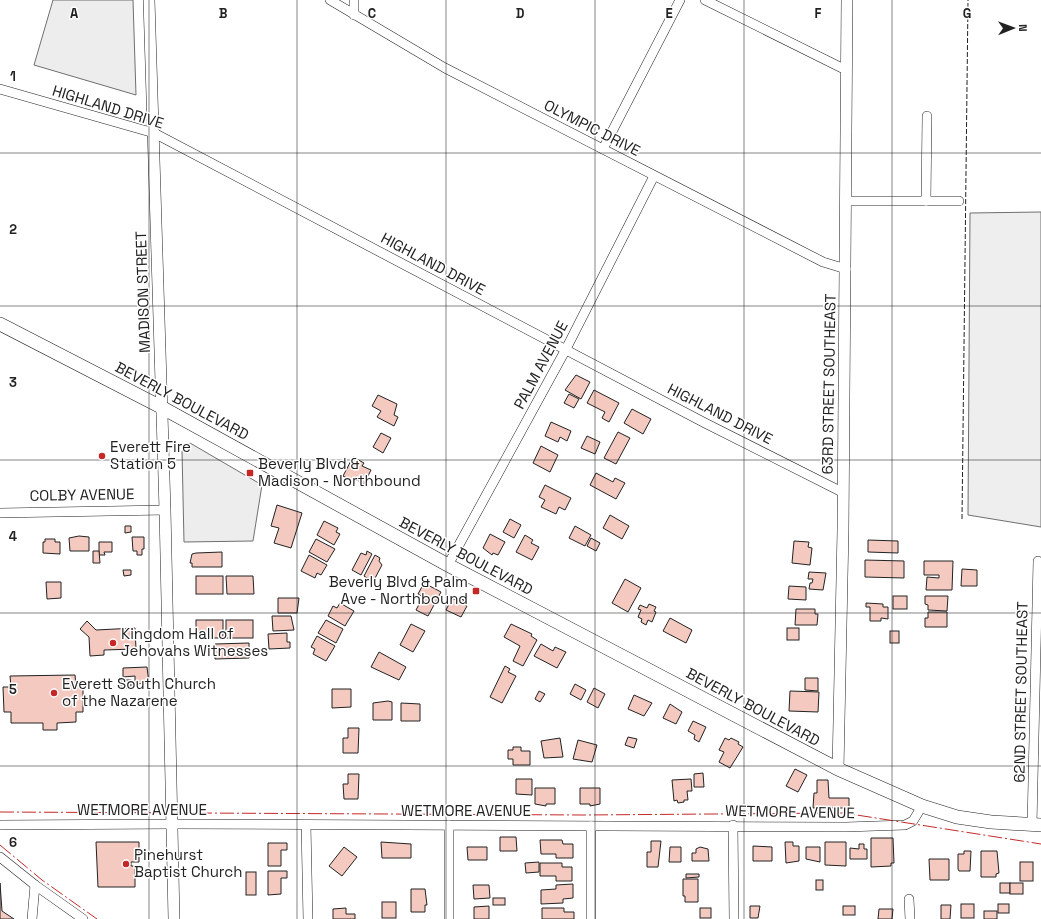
<svg xmlns="http://www.w3.org/2000/svg" width="1041" height="919" font-family="'Space Grotesk',sans-serif">
<style>
.green{fill:#eee;stroke:#6f6f6f}
.parking{fill:#ededed;stroke:#6f6f6f}
.building{fill:#f3c9c0;stroke:#222}
.lines{fill:none;stroke-linecap:round;stroke-linejoin:round}
.minor-casing{stroke:#222;stroke-width:10}
.tertiary-casing{stroke:#222;stroke-width:12}
.secondary-casing{stroke:#222;stroke-width:14}
.minor{stroke:#fff;stroke-width:9}
.tertiary{stroke:#fff;stroke-width:11}
.secondary{stroke:#fff;stroke-width:13}
.fence{stroke:#222;stroke-width:1;stroke-dasharray:5 2;stroke-linecap:butt}
.power{stroke:#c62828;stroke-width:1;stroke-dasharray:14 3 2 3;stroke-linecap:butt}
.grid{fill:none;stroke:#222;stroke-width:1;stroke-opacity:0.55}
.poi-dot{fill:#c62828;stroke:#fff;stroke-width:1.5}
.labels{text-anchor:middle;stroke-width:3;stroke-linejoin:round;paint-order:stroke}
.street-label{font-size:15px;fill:#222;stroke:#fff}
.poi-label{font-size:15px;fill:#222;stroke:#fff;text-anchor:start}
.grid-label{font-size:13px;text-anchor:middle;font-weight:bold;fill:#222;stroke:#fff;stroke-width:3;stroke-linejoin:round;paint-order:stroke}
</style>
<rect width="100%" height="100%" fill="#fff"/>
<path class="green" d="M1041 212V527L968 515 970 213Z"/>
<g class="parking">
<path d="M53 0H133L136 95 34 65Z"/>
<path d="M190 443 262 485 253 541 184 542 182 451Z"/>
</g>
<g class="building">
<path d="M576 375 590 382 581 399 565 390Z"/>
<path d="M594 390 619 403 609 422 602 418 605 412 587 403Z"/>
<path d="M569 394 579 399 574 408 564 403Z"/>
<path d="M378 395 397 404 394 415 398 417 394 426 377 417 381 411 372 406Z"/>
<path d="M632 409 651 419 643 434 624 423Z"/>
<path d="M551 422 571 431 567 441 560 437 558 442 545 436Z"/>
<path d="M618 432 630 438 616 464 604 458Z"/>
<path d="M381 433 391 438 383 453 373 447Z"/>
<path d="M587 436 600 442 595 454 581 448Z"/>
<path d="M541 446 558 455 550 472 533 463Z"/>
<path d="M353 457 364 463 362 466 371 470 364 484 357 480 355 482 343 476Z"/>
<path d="M596 473 613 482 615 478 625 483 616 499 590 485Z"/>
<path d="M545 485 571 498 565 510 559 507 556 514 541 507 545 500 539 497Z"/>
<path d="M277 505 302 513 291 548 274 543 279 528 271 526Z"/>
<path d="M610 515 629 526 622 539 603 528Z"/>
<path d="M510 519 521 525 514 538 503 532Z"/>
<path d="M324 521 338 528 336 532 340 534 334 545 317 535Z"/>
<path d="M125 526H131V532L125 533Z"/>
<path d="M575 526 591 535 585 546 569 538Z"/>
<path d="M490 534 505 542 498 555 493 553 492 555 483 548Z"/>
<path d="M525 535 533 540 531 543 539 547 532 560 516 552Z"/>
<path d="M79 536 89 537V551H70L69 538Z"/>
<path d="M132 537H144V549H142V555H137V551H133Z"/>
<path d="M591 538 600 543 596 551 587 546Z"/>
<path d="M45 539H55V542H60V554L43 553V542H45Z"/>
<path d="M316 539 335 549 327 562 309 552Z"/>
<path d="M868 540 898 541V553L868 552Z"/>
<path d="M794 541 809 542 808 547 812 548 810 565 792 563Z"/>
<path d="M99 542H112V552H104L105 555H99Z"/>
<path d="M93 551H99L100 563H93Z"/>
<path d="M367 551 372 554 361 575 352 570 361 553 366 555Z"/>
<path d="M222 552V567H192V563H190L192 554 196 553Z"/>
<path d="M309 555 327 565 321 575 317 573 315 578 301 571Z"/>
<path d="M375 555 380 558 379 561 382 565 373 582 364 576Z"/>
<path d="M865 560 904 561V578L865 577Z"/>
<path d="M924 561H953L952 590H926L927 577 939 578V575H924Z"/>
<path d="M962 569 977 570V586H961Z"/>
<path d="M123 570H131V575L124 576Z"/>
<path d="M809 572 826 573 823 590 809 589 810 583H812L813 579H808Z"/>
<rect x="196" y="576" width="27" height="18"/>
<path d="M226 576H253L254 594H227Z"/>
<path d="M625 579 641 588 628 612 612 603Z"/>
<path d="M46 582H61V598L47 599Z"/>
<path d="M424 583 441 592 428 616 416 610 423 597 418 594Z"/>
<path d="M789 586 806 587V600L788 599Z"/>
<rect x="893" y="596" width="14" height="13"/>
<path d="M925 596H948L947 611 928 610V605L925 604Z"/>
<path d="M278 598H299L297 613H278Z"/>
<path d="M452 598 457 601 459 598 464 600 462 603 467 606 461 617 446 610Z"/>
<path d="M340 603 354 611 345 626 328 616 333 606 337 608Z"/>
<path d="M866 603 883 604V607H888V619L881 618V621H870V607H866Z"/>
<path d="M649 604 656 607 654 611 656 612 652 622 648 620 646 625 641 622 642 619 638 617 641 610 638 609 640 605 647 608Z"/>
<path d="M796 609H815V614H818L817 625H795Z"/>
<path d="M928 612H947V627H925V618H928Z"/>
<path d="M272 616H291L294 630 273 631Z"/>
<path d="M670 618 692 630 686 643 663 631Z"/>
<rect x="196" y="620" width="27" height="18"/>
<rect x="226" y="620" width="27" height="18"/>
<path d="M326 620 343 629 336 643 318 633Z"/>
<path d="M87 621 96 630 135 628 136 649 104 650V655L90 656 89 637 80 629Z"/>
<path d="M411 624 425 631 413 652 400 645Z"/>
<path d="M511 624 532 634 531 636 537 640 523 666 513 661 520 646 504 637Z"/>
<rect x="787" y="628" width="12" height="12"/>
<rect x="890" y="631" width="9" height="12"/>
<path d="M287 633V642H290V648L269 649 268 634Z"/>
<path d="M317 636 335 646 326 661 313 654 315 649 311 647Z"/>
<path d="M249 643V658L215 659V644Z"/>
<path d="M541 644 553 651 555 647 566 652 557 668 534 656Z"/>
<path d="M379 652 406 667 399 680 371 667Z"/>
<path d="M505 666 510 669 508 672 516 676 502 703 490 697Z"/>
<path d="M147 667 149 683 135 684V676L123 677V668Z"/>
<path d="M75 675 76 686H83V712H76V722L57 723V730H43V723H11V712H4L3 687H11L10 676Z"/>
<path d="M805 678H818V691L805 690Z"/>
<rect x="121" y="680" width="10" height="8"/>
<path d="M575 684 586 690 581 700 570 694Z"/>
<path d="M594 688 605 694 598 708 587 702Z"/>
<path d="M332 689H351V707L332 708Z"/>
<path d="M539 691 545 694 540 702 535 699Z"/>
<path d="M790 691 819 692 818 712 789 711Z"/>
<path d="M634 695 652 703 644 716 628 709Z"/>
<path d="M388 701 392 702V720H373V703Z"/>
<path d="M401 703 420 704V721H401Z"/>
<path d="M670 704 682 712 676 724 663 718Z"/>
<path d="M693 721 706 727 699 742 694 739 695 735 688 731Z"/>
<path d="M348 728H359L358 753H343V738H348Z"/>
<path d="M628 737 637 739 634 748 625 745Z"/>
<path d="M560 738 563 757 544 758 541 741Z"/>
<path d="M725 738 729 740 731 738 739 742 738 744 743 747 730 768 719 762 724 752 719 750Z"/>
<path d="M578 740 597 745 592 762 573 759Z"/>
<path d="M513 747H521V751H530V765H513V759H508V750H513Z"/>
<path d="M795 769 807 775 798 792 786 786Z"/>
<path d="M703 773 704 787H694V774Z"/>
<path d="M348 774H359L358 799H344L343 784H348Z"/>
<path d="M516 779H532V795L516 794Z"/>
<path d="M691 779 692 791H687L688 800H684V802L678 803 677 800 674 801 672 780Z"/>
<path d="M817 780H828L829 798H849V808H813L814 793H817Z"/>
<path d="M535 788H555V804H546V806L535 804Z"/>
<path d="M580 788H600V804L590 806V804H580Z"/>
<path d="M500 837H516L517 851H500Z"/>
<path d="M871 838H893L894 863H891V866L871 867Z"/>
<path d="M540 840H562L563 844H573V858H556V854H541Z"/>
<path d="M651 841H661L658 867H647V852H651Z"/>
<path d="M96 842H139V862H131V866H135V887H98Z"/>
<path d="M381 842 411 844V858H382Z"/>
<path d="M785 842H793V846H799V861L786 863Z"/>
<path d="M825 842H846V866L825 865Z"/>
<path d="M268 843H287V850H281V866H268Z"/>
<path d="M859 844H864V849H867V859H850V848L859 849Z"/>
<path d="M753 846 772 847V861H753Z"/>
<path d="M344 847 357 857 342 876 329 866Z"/>
<path d="M467 847H487V860H468Z"/>
<path d="M670 847H681V862H669Z"/>
<path d="M700 847 708 849 709 861H692V853H696V849Z"/>
<path d="M806 847H820V862L806 859Z"/>
<path d="M964 851H971L970 871H959L958 869V854H964Z"/>
<path d="M981 851H997L999 873 996 874V877H981Z"/>
<path d="M929 859H949V880H930Z"/>
<path d="M539 862V872L526 873 525 863Z"/>
<rect x="1020" y="862" width="13" height="19"/>
<path d="M540 863H562V867H572V881H556V876H540Z"/>
<path d="M268 871H287V878H281V894L268 895Z"/>
<rect x="246" y="872" width="10" height="23"/>
<path d="M686 874H699V877L686 878Z"/>
<path d="M683 879H698V902H685V896H683Z"/>
<rect x="816" y="880" width="7" height="10"/>
<path d="M0 883 2 911 14 919H0Z"/>
<rect x="1000" y="883" width="10" height="10"/>
<rect x="1010" y="883" width="13" height="11"/>
<path d="M573 884V898L563 899V903L541 904V890L556 889V885Z"/>
<path d="M473 885H489L490 898 474 899Z"/>
<path d="M411 889H425L427 905H425V912H411Z"/>
<rect x="493" y="898" width="12" height="7"/>
<rect x="382" y="902" width="14" height="16"/>
<rect x="961" y="904" width="13" height="14"/>
<rect x="998" y="904" width="11" height="9"/>
<path d="M941 905H951L950 919H941Z"/>
<path d="M489 906V919H474V907Z"/>
<path d="M750 906H760L758 918H750Z"/>
<rect x="843" y="906" width="12" height="9"/>
<path d="M346 908V914H355V919H333V909Z"/>
<path d="M542 908H564V912H574V919H542Z"/>
<rect x="700" y="908" width="11" height="10"/>
<path d="M879 909H893L892 919H878Z"/>
<rect x="984" y="911" width="13" height="8"/>
</g>
<g class="lines">
<g class="minor-casing">
<g id="minor">
<path d="M330 0 445 68 823 262 846 269"/>
<path d="M705 0 846 70"/>
<path d="M354 15V0"/>
<path d="M0 89 154 133 705 423 842 492"/>
<path d="M603 149 680 0"/>
<path d="M845 201H959"/>
<path d="M926 201 927 116"/>
<path d="M0 513 165 510"/>
<path d="M448 565 566 349 654 176"/>
<path d="M0 825 173 824 846 827 905 825 913 821 922 806"/>
<path d="M306 825 308 919"/>
<path d="M449 825V919"/>
<path d="M733 825 734 919"/>
<path d="M1032 825 1038 561"/>
<path d="M0 857 35 885 83 919"/>
<path d="M909 899 910 919"/>
<path d="M32 919 35 885"/>
<path d="M591 919V826"/>
</g>
</g>
<g class="tertiary-casing">
<g id="tertiary">
<path d="M149 0 165 510 174 919"/>
<path d="M838 769 843 530 847 0"/>
</g>
</g>
<g class="secondary-casing">
<path id="secondary" d="M0 324 161 407 448 565 838 769 922 806 957 817 991 822 1041 825"/>
</g>
<use href="#minor" class="minor"/>
<use href="#tertiary" class="tertiary"/>
<use href="#secondary" class="secondary"/>
<path class="fence" d="M962 519 968 0"/>
<g class="power">
<path d="M0 812 584 815 844 813 1041 844"/>
<path d="M0 845 42 880 97 919"/>
</g>
</g>
<path class="grid" d="M149 0V919M297 0V919M446 0V919M595 0V919M744 0V919M892 0V919M0 153H1041M0 306H1041M0 460H1041M0 613H1041M0 766H1041"/>
<g class="poi-dot">
<circle cx="102" cy="456" r="4"/>
<rect x="246" y="469" width="8" height="8" rx="2"/>
<rect x="472" y="587" width="8" height="8" rx="2"/>
<circle cx="113" cy="643" r="4"/>
<circle cx="54" cy="693" r="4"/>
<circle cx="126" cy="864" r="4"/>
</g>
<g class="labels">
<g class="street-label">
<text transform="translate(108 107) rotate(17)" y="5">HIGHLAND DRIVE</text>
<text transform="translate(592 128) rotate(27)" y="5">OLYMPIC DRIVE</text>
<text transform="translate(433 264) rotate(28)" y="5">HIGHLAND DRIVE</text>
<text transform="translate(143 292) rotate(-92)" y="5">MADISON STREET</text>
<text transform="translate(541 365) rotate(-62)" y="5">PALM AVENUE</text>
<text transform="translate(829 384) rotate(-89)" y="5">63RD STREET SOUTHEAST</text>
<text transform="translate(182 401) rotate(28)" y="5">BEVERLY BOULEVARD</text>
<text transform="translate(720 414) rotate(27)" y="5">HIGHLAND DRIVE</text>
<text transform="translate(82 495) rotate(-1)" y="5">COLBY AVENUE</text>
<text transform="translate(466 556) rotate(28)" y="5">BEVERLY BOULEVARD</text>
<text transform="translate(1021 692) rotate(-89)" y="5">62ND STREET SOUTHEAST</text>
<text transform="translate(753 707) rotate(28)" y="5">BEVERLY BOULEVARD</text>
<text x="142" y="815">WETMORE AVENUE</text>
<text x="466" y="816">WETMORE AVENUE</text>
<text transform="translate(790 812) rotate(1)" y="5">WETMORE AVENUE</text>
</g>
<g class="poi-label">
<text x="110" y="452">Everett Fire<tspan x="110" dy="17">Station 5</tspan></text>
<text x="258" y="469">Beverly Blvd &amp;<tspan x="258" dy="17">Madison - Northbound</tspan></text>
<text x="468" y="587" text-anchor="end">Beverly Blvd &amp; Palm<tspan x="468" dy="17">Ave - Northbound</tspan></text>
<text x="121" y="639">Kingdom Hall of<tspan x="121" dy="17">Jehovahs Witnesses</tspan></text>
<text x="62" y="689">Everett South Church<tspan x="62" dy="17">of the Nazarene</tspan></text>
<text x="134" y="860">Pinehurst<tspan x="134" dy="17">Baptist Church</tspan></text>
</g>
</g>
<g class="grid-label">
<text x="74" y="18">A</text>
<text x="223" y="18">B</text>
<text x="372" y="18">C</text>
<text x="520" y="18">D</text>
<text x="669" y="18">E</text>
<text x="818" y="18">F</text>
<text x="967" y="18">G</text>
<text x="13" y="81">1</text>
<text x="13" y="234">2</text>
<text x="13" y="387">3</text>
<text x="13" y="541">4</text>
<text x="13" y="694">5</text>
<text x="13" y="847">6</text>
</g>
<g transform="translate(1013 28) rotate(89)" stroke="#ffffff" stroke-width="3" paint-order="stroke">
<path d="M0-3L7 15L0 10L-7 15Z" fill="#222222"/>
<text y="-6" font-size="11" font-weight="bold" text-anchor="middle" fill="#222222">N</text>
</g>
</svg>
